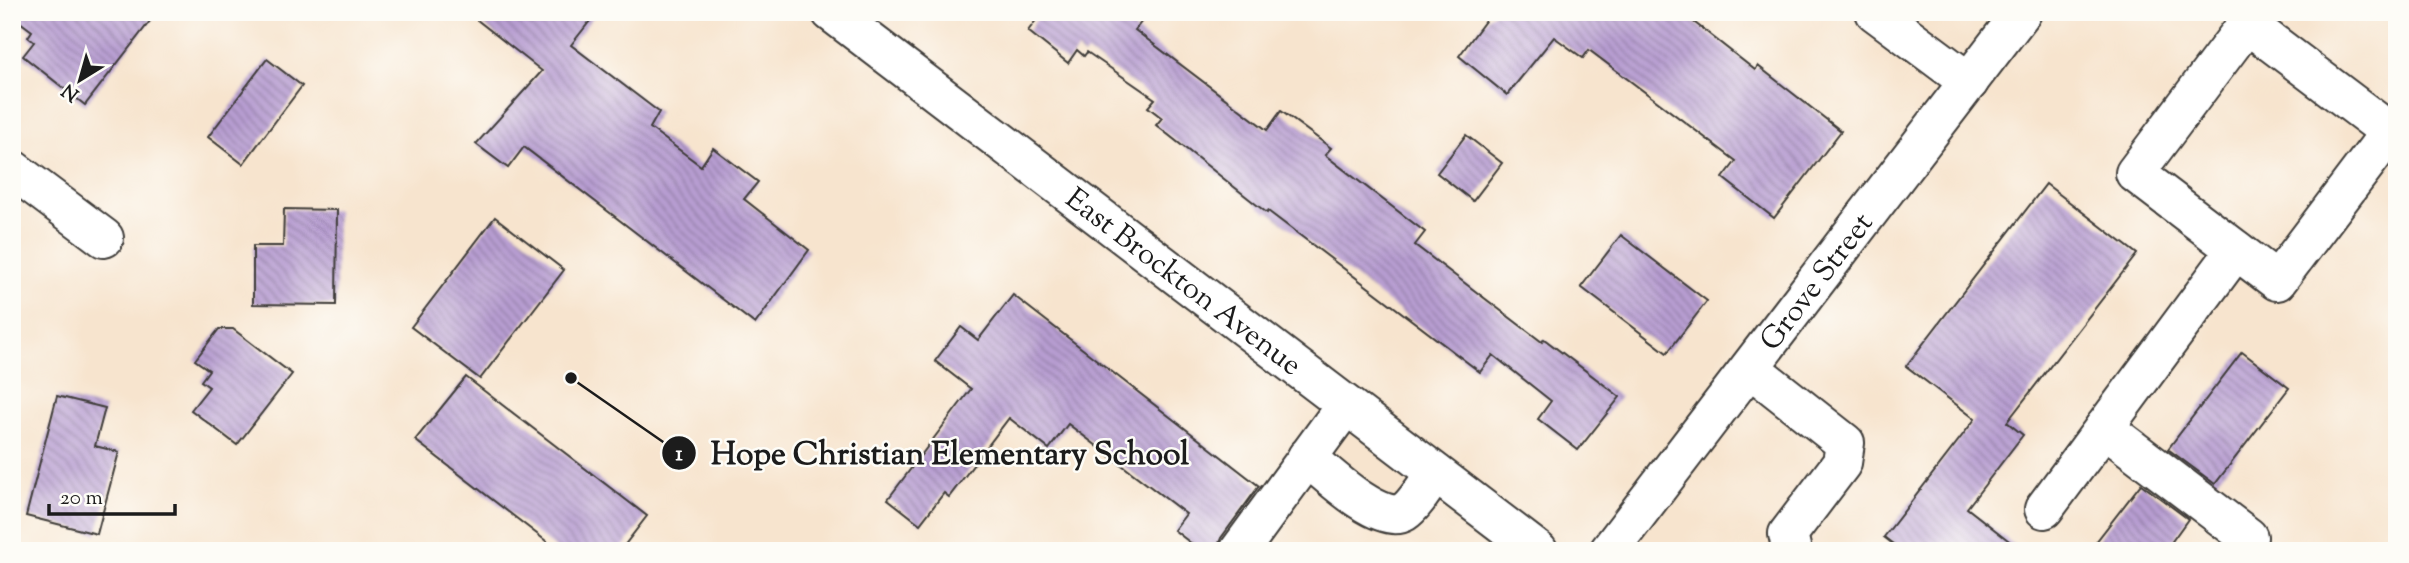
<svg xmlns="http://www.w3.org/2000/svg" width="2409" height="563" font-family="'Sorts Mill Goudy',serif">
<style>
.building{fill:url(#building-back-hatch)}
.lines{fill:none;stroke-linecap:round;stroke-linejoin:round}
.minor-casing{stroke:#3d3a37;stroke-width:42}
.minor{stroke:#fff;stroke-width:38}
.labels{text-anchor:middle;stroke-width:5;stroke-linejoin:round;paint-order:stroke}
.street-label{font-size:30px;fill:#1c1c1c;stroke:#fdfcf7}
.leader{fill:none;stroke:#1c1c1c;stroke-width:2.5}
.callout-dot{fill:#1c1c1c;stroke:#fdfcf7;stroke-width:2.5}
.mark-label{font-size:21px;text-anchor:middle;font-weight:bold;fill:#fff}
.callout-label{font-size:32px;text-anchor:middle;font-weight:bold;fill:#1c1c1c;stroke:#fdfcf7;stroke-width:5;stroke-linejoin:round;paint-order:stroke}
</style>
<defs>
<pattern id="building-back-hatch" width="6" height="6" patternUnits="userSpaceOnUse" patternTransform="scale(1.75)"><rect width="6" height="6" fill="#b79dd1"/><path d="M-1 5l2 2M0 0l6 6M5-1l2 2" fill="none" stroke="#947fa9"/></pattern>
</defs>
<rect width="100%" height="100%" fill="#fdfcf7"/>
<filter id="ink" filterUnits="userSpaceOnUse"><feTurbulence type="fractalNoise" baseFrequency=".0143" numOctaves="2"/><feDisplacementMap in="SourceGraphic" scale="14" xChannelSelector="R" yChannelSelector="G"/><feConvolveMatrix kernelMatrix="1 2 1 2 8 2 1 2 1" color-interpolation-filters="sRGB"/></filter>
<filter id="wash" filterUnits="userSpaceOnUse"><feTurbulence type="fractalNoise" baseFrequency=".00686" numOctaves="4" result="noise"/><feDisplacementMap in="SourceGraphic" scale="28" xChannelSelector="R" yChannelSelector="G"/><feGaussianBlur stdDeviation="1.57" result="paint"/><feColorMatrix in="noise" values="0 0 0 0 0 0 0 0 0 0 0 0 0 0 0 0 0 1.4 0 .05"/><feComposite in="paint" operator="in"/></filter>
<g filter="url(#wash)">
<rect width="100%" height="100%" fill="#f7e4ce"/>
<g id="blocks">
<g class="building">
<path d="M12 12H157L85 105 23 56 34 42 28 37 32 31 12 16Z"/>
<path d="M467 12H597L571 45 659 112 650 128 701 166 713 148 758 182 744 199 809 250 755 324 524 147 508 168 476 144 542 71Z"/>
<path d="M1035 12H1149L1135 30 1267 130 1281 111 1331 148 1325 155 1425 232 1415 245 1542 342 1544 339 1620 397 1578 450 1538 419 1551 401 1493 355 1480 372 1268 211 1267 213 1156 125 1162 118 1148 107 1155 99 1087 52 1084 56 1077 50 1068 63 1028 31 1039 16Z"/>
<path d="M1495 12H1681L1755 70 1758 66 1841 131 1774 218 1723 178 1736 161 1589 50 1583 58 1554 37 1507 95 1459 56 1488 17Z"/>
<path d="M267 59 302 86 243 164 208 137Z"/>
<path d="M1466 135 1502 163 1473 201 1437 173Z"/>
<path d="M2046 184 2137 254 2007 422 2023 435 1967 508 2022 551H1902L1884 537 1975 419 1906 366Z"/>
<path d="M284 209 337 210 336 305 253 304V246H283Z"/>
<path d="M495 217 564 270 480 379 411 327Z"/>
<path d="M1621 235 1707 301 1667 353 1581 287Z"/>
<path d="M1013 295 1259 486 1221 538 1216 551H1201L1174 530 1186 514 1068 424 1049 449 1009 418 949 497 944 493 920 524 888 499 971 389 935 361 961 327 978 340Z"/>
<path d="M219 329H233L292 374 237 445 191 410 209 387 201 381 209 370 195 360Z"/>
<path d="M2242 352 2289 388 2215 484 2168 449Z"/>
<path d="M466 377 647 516 620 551H559L415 440Z"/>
<path d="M57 396 105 408 95 446 119 452 97 534 26 516Z"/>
<path d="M2141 484 2188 519 2165 551H2089Z"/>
</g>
</g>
</g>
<g filter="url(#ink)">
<use href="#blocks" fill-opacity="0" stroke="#3d3a37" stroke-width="2"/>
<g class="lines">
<g class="minor-casing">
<g id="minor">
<path id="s1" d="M831 12 1538 551"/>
<path d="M1875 12 1969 82"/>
<path d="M2247 24 2390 132 2277 281 2135 173Z"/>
<path d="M12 169 104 238"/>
<path d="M1750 368 1845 443 1842 463 1788 534 1792 551"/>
<path d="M2104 428 2248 537"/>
<path d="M1307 457C1325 472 1381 526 1404 512 1414 506 1428 483 1435 473"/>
<path d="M2044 509 2236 250"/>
<path d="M1239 551 1346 405"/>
<path id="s2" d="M1609 551 2022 12"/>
</g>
</g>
<use href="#minor" class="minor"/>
</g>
</g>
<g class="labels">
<g class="street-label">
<text dy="10" stroke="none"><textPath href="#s1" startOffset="444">East Brockton Avenue</textPath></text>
<text dy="10" stroke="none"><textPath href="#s2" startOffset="340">Grove Street</textPath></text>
</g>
</g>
<path class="leader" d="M571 378L679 453"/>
<g class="callout-dot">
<circle cx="571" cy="378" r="7"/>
<circle cx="679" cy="453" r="18"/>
</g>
<g class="mark-label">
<text x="679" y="460">1</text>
</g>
<g class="callout-label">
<text x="950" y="464">Hope Christian Elementary School</text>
</g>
<rect width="2409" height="563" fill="none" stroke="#fdfcf7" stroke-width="42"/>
<g transform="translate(80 80) rotate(217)" stroke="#fdfcf7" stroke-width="5" paint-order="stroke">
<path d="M0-5L12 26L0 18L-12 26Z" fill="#1c1c1c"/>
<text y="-10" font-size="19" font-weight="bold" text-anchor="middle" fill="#1c1c1c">N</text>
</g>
<path d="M49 504v10h126v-10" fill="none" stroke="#1c1c1c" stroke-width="3.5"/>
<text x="60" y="504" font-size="21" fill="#1c1c1c" stroke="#fdfcf7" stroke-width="5" paint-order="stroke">20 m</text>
</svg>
